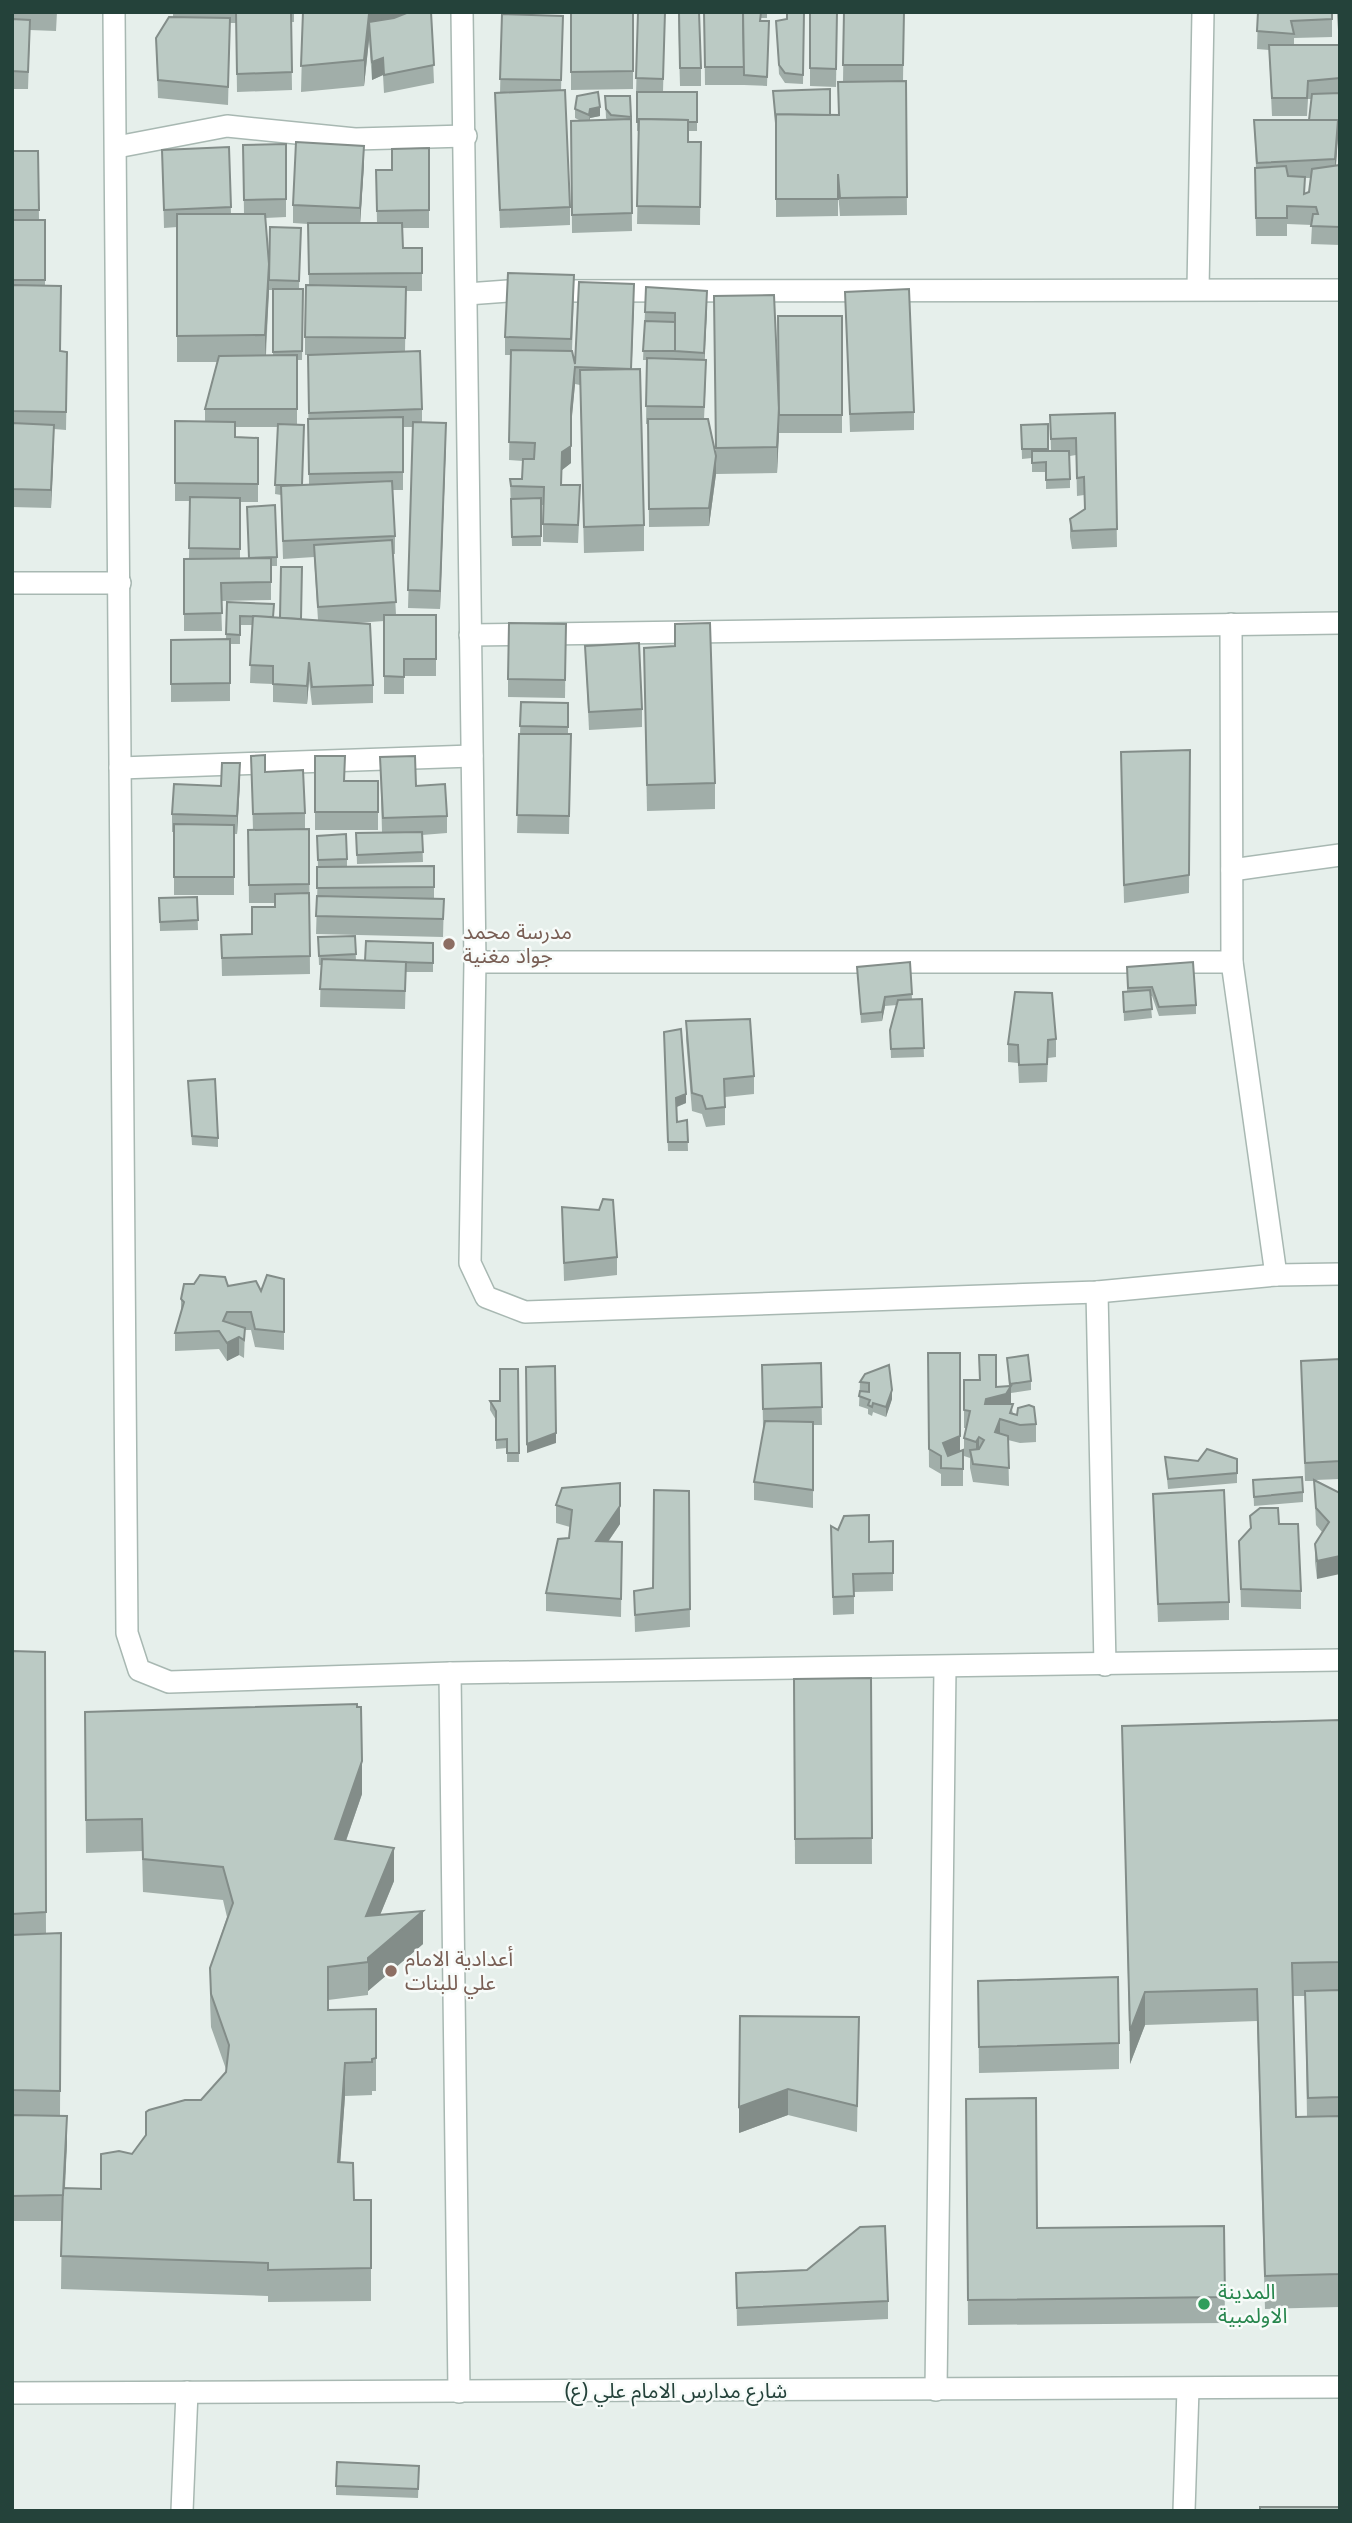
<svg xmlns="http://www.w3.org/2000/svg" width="1352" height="2523" font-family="'Noto Sans','Noto Sans Arabic',sans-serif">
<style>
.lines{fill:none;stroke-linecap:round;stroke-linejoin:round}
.street-casing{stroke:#a8b8b2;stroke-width:24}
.street{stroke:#fff;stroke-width:21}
.wall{fill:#a1aea9;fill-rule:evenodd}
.shaded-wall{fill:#838d89}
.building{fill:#bbcac4;stroke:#838d89;stroke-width:2}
.education-dot{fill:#8d6e63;stroke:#f7fbf9;stroke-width:2.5}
.leisure-dot{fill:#2e9e5b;stroke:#f7fbf9;stroke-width:2.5}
.labels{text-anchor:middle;stroke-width:5;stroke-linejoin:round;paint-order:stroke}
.education-label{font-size:21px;fill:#785e54;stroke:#f7fbf9;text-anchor:start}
.leisure-label{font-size:21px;fill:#27864d;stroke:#f7fbf9;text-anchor:start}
.street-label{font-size:21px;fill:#24423a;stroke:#f7fbf9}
</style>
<rect width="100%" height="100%" fill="#e6efeb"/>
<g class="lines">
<g class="street-casing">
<g id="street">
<path d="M114 12 127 1633 139 1670 169 1682 450 1673 1340 1660"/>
<path d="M462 12 475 962 470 1263 486 1297 525 1312 1097 1292 1276 1275 1340 1274"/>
<path d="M117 147 227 126 355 139 466 136"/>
<path d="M1198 289 1203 12"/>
<path d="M467 294 508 291 1340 290"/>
<path d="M12 583H120"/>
<path d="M1231 624 1232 962 1276 1275"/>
<path d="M470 635 1340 623"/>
<path d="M120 768 472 756"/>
<path d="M1232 870 1340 855"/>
<path d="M475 962H1232"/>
<path d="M1097 1292 1105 1665"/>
<path d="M450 1673 459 2392"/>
<path d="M936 2390 945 1668"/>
<path d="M12 2393 1340 2387"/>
<path d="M182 2511 187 2392"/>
<path d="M1184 2511 1188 2389"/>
</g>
</g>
<use href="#street" class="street"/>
</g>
<g class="wall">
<path d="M12 12H57L56 31 30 30 28 89H12Z"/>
<path d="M173 12H294V22H291L292 90 237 92 236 23H230L228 105 158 98 156 38 173 17Z"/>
<path d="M303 12H431L434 83 384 93 383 75 372 80 369 40 364 86 301 92Z"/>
<path d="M571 12H633V89L571 90Z"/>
<path d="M638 12H665L663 92H697V131H688V142H701L700 225 637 224 639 131H637V96H636Z"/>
<path d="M678 12 701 68V86H680Z"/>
<path d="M704 12H767V18H761V21H769L767 86 744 85H705Z"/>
<path d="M775 12H804L803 84 785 83 779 74 776 21 787 19V13Z"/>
<path d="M810 12H837L836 87 810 86Z"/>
<path d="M844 12H904L903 81H906L907 215 840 216 838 192V216L776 217V131L773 91 830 115H838L843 82Z"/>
<path d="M1258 12H1332V37L1294 38V45H1339L1338 12H1340V130H1338L1336 166 1340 165V245L1311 244 1312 225 1287 224V236H1256L1255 186V168H1256L1254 120H1309L1311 99H1308L1307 116H1272L1269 50 1257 49ZM1305 178H1311L1309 192 1305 193Z"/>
<path d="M502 14 563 16 561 91 570 207V225L500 228 495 93H500Z"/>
<path d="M605 96 631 117 632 231 572 233 571 121H581L575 118V109L600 116 590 118V120H607L606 118Z"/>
<path d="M286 144V217L265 218 269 264 301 228 299 289H303L302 360H297V425L302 485H309L308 373 312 355H305V337L309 285 308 224 293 223V205L364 164 360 223H377L376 170H392L429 148V228H402L403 248H422V291H406L405 352 422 409V422L446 440 440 609 408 608 413 427H403V490H392L395 536V554H393L396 615H436V676H404V694H384V621L356 623 373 685V703L312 705 309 680 307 704 273 702V684L250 683 252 625H240V644H230V701L171 702V640L226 639 227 602 274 618 318 620 314 557 283 559 281 495 275 494 278 427H235V437L258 438V502H240V558L277 557V566H271V600L221 601 222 631H184V559H189L190 501H175V421L205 422V409L217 362H177V227L164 228 162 150 229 147 231 214H244L243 145ZM269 290H273V355H266Z"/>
<path d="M12 151H38L39 220H45V286L60 351 67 370 66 430 54 429 51 508 12 507Z"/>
<path d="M646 287 707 308 704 360 706 378 704 419 716 454 714 322 779 406 842 316V433H779V427L777 473 716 474 709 526 649 527 648 424H646L647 360H643Z"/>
<path d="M845 292 914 412V430L850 432Z"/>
<path d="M574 293 572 351 575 364 634 302 631 369 644 525V551L584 553 580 385 575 384 571 424V463L562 470V485L580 503 578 543 543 542V505H541V546H512L510 479H522L523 461 509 460 511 355H505V337Z"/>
<path d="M1115 413 1117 547 1072 549 1070 537V519L1084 509V495L1077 496 1076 455 1070 456V488L1046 489V472H1032V458L1022 459 1021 425 1048 424V451H1051L1050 415Z"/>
<path d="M566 624 565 698 508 697V679Z"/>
<path d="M585 646 642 709V727L589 730Z"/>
<path d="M644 648 715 783V809L647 811Z"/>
<path d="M521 702 568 703V734H571L569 834 517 833Z"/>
<path d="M1190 750 1189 893 1124 903 1121 770Z"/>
<path d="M251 756 305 813V829H309L310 974 222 976 221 935 252 934 275 907V903H249L248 830H253Z"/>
<path d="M315 756 345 781H378V830H315Z"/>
<path d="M380 757 416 786 447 816V833L422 835 423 862 357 864 356 833 382 832Z"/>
<path d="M240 781 237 834H234V895H174V832H172V814L221 786Z"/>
<path d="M317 836 347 859V867L434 866V899H444L443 937 316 934 318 867Z"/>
<path d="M197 897 198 930 160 931 159 898Z"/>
<path d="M355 936 356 961H365L433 943V972H406L405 1009 320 1007 321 965H319L318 937Z"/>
<path d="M910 962 912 999H922L924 1057 891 1058 890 1030 897 1005 885 1006 882 1021 861 1023 857 967Z"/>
<path d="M1127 967 1196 1005V1014L1159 1016 1152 996H1150L1152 1018 1124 1021 1123 992 1127 991Z"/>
<path d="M686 1021 754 1076V1094L725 1097V1125L706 1127 702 1114 692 1111 686 1039Z"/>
<path d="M664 1032 686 1103 677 1107V1122L687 1120 688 1151H668Z"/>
<path d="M1056 1039V1057L1048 1058 1047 1082 1019 1083 1018 1063 1008 1062V1044Z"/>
<path d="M188 1081 218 1138V1147L192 1145Z"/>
<path d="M562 1207 617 1257V1275L564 1281Z"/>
<path d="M284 1279V1350L255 1347 251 1330H245L244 1358 239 1355 227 1361 219 1349 175 1351V1333L181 1314V1299L228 1286 261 1291Z"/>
<path d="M928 1353 960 1451 963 1450V1486H941V1474L929 1467Z"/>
<path d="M1007 1358 1031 1381V1390L1011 1393V1404L1013 1414 1036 1424V1442L1020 1443 1008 1440 1009 1486 973 1482 970 1468V1458L964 1456V1438L966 1428H964V1380L996 1387 1009 1386Z"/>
<path d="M1340 1359V1479L1315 1480 1340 1493 1317 1579 1315 1562V1544L1322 1532 1316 1525 1314 1481H1305L1301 1361Z"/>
<path d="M821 1363 822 1425H813V1508L754 1500V1482L764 1427H763L762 1365Z"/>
<path d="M518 1369 519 1462H507V1448L496 1449V1420L490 1410V1401H500Z"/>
<path d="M865 1374 892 1399 886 1417 873 1412 872 1416 868 1414V1409L859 1406 860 1382Z"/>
<path d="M1165 1457 1198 1461 1237 1459V1483L1168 1489Z"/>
<path d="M1253 1480 1303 1492V1502L1254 1506Z"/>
<path d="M689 1491 690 1627 635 1632 634 1591 653 1588Z"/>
<path d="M1153 1494 1229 1602V1620L1158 1622Z"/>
<path d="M556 1505 620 1524 608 1542H622L621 1617 546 1611V1593L569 1538 570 1527 556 1523Z"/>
<path d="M1250 1516 1279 1524 1301 1591V1609L1241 1607 1239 1541 1250 1529Z"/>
<path d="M831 1526 869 1542 893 1541V1591L854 1592V1614L833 1615Z"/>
<path d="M12 1651 45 1652 46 1933H61L60 2116 67 2142 65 2188 101 2189 132 2154 201 2100 226 2072V2069L211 2027 210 2000V1968L227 1917 223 1900 143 1892 142 1851 86 1853 85 1744 362 1794 346 1841 394 1881 380 1915 423 1944 368 1991V1995L328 2000V2010L376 2009V2091H372V2095L345 2096 340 2162 354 2200H371V2301L268 2302V2296L61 2289 62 2221H12Z"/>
<path d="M871 1678 872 1864H795L794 1679Z"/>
<path d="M1340 1720V2307L1265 2309 1257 2021 1145 2025 1130 2064 1122 1726ZM1293 1996H1305L1307 2117H1296Z"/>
<path d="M978 1981 1119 2043V2069L979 2073Z"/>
<path d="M859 2017 857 2132 788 2115 739 2133Z"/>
<path d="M966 2099 1037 2228 1224 2226 1225 2323 968 2325Z"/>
<path d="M736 2273 888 2301V2319L737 2326Z"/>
<path d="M419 2466 418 2498 336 2495V2486Z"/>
</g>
<g class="shaded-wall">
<path d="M375 12H413V29L369 22V40L364 86V60L369 14Z"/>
<path d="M383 58V75L372 80V62Z"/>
<path d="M600 107V116L590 118 589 124 590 109Z"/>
<path d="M1338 120V138L1335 177V159Z"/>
<path d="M364 146V164L360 226V208Z"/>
<path d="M269 264V290L265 361V335Z"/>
<path d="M634 284V302L631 387V369Z"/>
<path d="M707 291V308L704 371V353Z"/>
<path d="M575 367V384L571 427V409Z"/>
<path d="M779 408V433L777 473V447Z"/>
<path d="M446 423V440L440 609V591Z"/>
<path d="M54 425V443L51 508V490Z"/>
<path d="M571 446V463L562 470 561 503 562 452Z"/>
<path d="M716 456V474L709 526V508Z"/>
<path d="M309 662V680L307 704V686Z"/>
<path d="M240 763V781L237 834V816Z"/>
<path d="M885 997V1006L882 1021V1012Z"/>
<path d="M686 1094V1103L676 1107V1098Z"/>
<path d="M239 1337V1355L227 1361V1343Z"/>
<path d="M1011 1386V1404L986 1417V1399Z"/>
<path d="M892 1390V1399L886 1417V1407Z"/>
<path d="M1000 1419V1437L995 1432Z"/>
<path d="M556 1433V1443L527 1453V1444Z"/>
<path d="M960 1436V1454L943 1461V1443Z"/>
<path d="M979 1437V1455L976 1460V1442Z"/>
<path d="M620 1483V1524L596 1559V1541Z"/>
<path d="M1340 1556V1574L1317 1579V1561Z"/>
<path d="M362 1761V1794L335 1872V1839Z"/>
<path d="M394 1848V1881L366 1949V1916Z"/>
<path d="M423 1911V1944L368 1991V1958Z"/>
<path d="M1145 1992V2025L1130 2064V2031Z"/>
<path d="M345 2063V2096L338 2194V2162Z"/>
<path d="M788 2089V2115L739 2133V2107Z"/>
<path d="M67 2116V2142L63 2221V2195Z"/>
</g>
<g class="building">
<path d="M291 12 292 72 237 74 236 13Z"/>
<path d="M303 12H375L369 14 364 60 301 66Z"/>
<path d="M409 12H431L434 65 384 75 383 58 372 62 369 22 394 18Z"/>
<path d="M571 12H633V71L571 72Z"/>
<path d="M638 12H665L663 79 636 78Z"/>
<path d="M679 12H699L701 68H680Z"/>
<path d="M704 12H743L744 67H705Z"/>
<path d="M743 12H761L760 21H769L767 77 744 75Z"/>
<path d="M787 12H804L803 75 785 73 779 65 776 21 787 19Z"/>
<path d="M810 12H837L836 69 810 68Z"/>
<path d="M844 12H904L903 65H843Z"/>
<path d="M1258 12H1332V19L1291 21 1294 34 1257 31Z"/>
<path d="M1338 12H1340V30H1339Z"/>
<path d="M502 14 563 16 561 80 500 79Z"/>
<path d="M169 17 230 18 228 87 158 80 156 38Z"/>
<path d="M12 19 30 20 28 72 12 71Z"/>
<path d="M1269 45H1340V78L1308 81 1307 98H1272Z"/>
<path d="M906 81 907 197 840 198 838 174V199H776V114L839 115 838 82Z"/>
<path d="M830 89V115L776 114V123L773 91Z"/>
<path d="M565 90 570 207 500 210 495 93Z"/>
<path d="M598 92 600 107 590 109 589 115 575 109 577 96Z"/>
<path d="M637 92H697V122H688V120L639 119V122H637Z"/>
<path d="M1340 93V121L1309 120 1312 94Z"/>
<path d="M605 96H630L631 117 611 115 606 109Z"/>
<path d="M631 119 632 213 572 215 571 121Z"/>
<path d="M639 119 688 120V142H701L700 207 637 206Z"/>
<path d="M1254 120H1338L1335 159 1257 163Z"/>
<path d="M296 142 364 146 360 208 293 205Z"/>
<path d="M286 144V199L244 200 243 145Z"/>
<path d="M229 147 231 207 164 210 162 150Z"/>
<path d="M429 148V210L377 211 376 170H392V149Z"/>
<path d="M12 151H38L39 210H12Z"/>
<path d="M1340 165V227L1311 226 1313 214H1318L1316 207 1287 206V218H1256L1255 168 1286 166 1288 176 1305 177 1304 194 1309 192 1312 169Z"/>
<path d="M177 214H265L269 264 265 335 177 336Z"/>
<rect x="12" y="220" width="33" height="60"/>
<path d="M308 223H402L403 248H422V273L309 274Z"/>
<path d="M270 227 301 228 299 281 269 280Z"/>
<path d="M508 273 574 275 571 339 505 337Z"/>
<path d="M579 282 634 284 631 369 575 367 571 409V446L562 452 561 485H580L578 525 543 524 544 487 511 486 510 479H522L523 459H534L535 443 509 442 511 350 572 351 575 364Z"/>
<path d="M12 285 61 286 60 351 67 352 66 412 12 411Z"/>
<path d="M306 285 406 287 405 338 305 337Z"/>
<path d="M646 287 707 291 704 353 675 351V313L645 312Z"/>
<path d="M273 289H303L302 351 273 352Z"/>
<path d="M909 289 914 412 850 414 845 292Z"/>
<path d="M774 295 779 408 777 447 716 448 714 296Z"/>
<path d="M778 316H842V415H779Z"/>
<path d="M645 321 675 322V351H643Z"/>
<path d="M420 351 422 409 309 413 308 355Z"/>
<path d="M297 355V409H205L219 356Z"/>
<path d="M647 358 706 360 704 407 646 406Z"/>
<path d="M640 369 644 525 584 527 580 370Z"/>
<path d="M1115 413 1117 529 1072 531 1070 519 1085 509 1084 477 1077 478 1076 438 1051 439 1050 415Z"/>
<path d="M403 417V472L309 474 308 419Z"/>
<path d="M648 419H708L716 456 709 508 649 509Z"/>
<path d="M175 421 235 422V437L258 438V484L175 483Z"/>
<path d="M413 422 446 423 440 591 408 590Z"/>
<path d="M12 423 54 425 51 490 12 489Z"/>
<path d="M278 424 304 425 302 485H275Z"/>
<path d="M1048 424V449H1022L1021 425Z"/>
<path d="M1032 451H1069L1070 479 1046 480V462L1032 463Z"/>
<path d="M392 481 395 536 283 541 281 486Z"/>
<path d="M190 497 240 498V549L189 548Z"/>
<path d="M541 498V536L512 537 511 499Z"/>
<path d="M275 505 277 557 249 558 247 507Z"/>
<path d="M392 540 396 602 318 607 314 545Z"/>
<path d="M271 558V582L221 583 222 613 184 614V559Z"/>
<path d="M281 567H302L301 619 280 618Z"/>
<path d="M227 602 274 604 273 617 240 616V635L226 634Z"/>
<path d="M384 615H436V659H404V677L384 676Z"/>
<path d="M253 616 370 624 373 685 312 687 309 662 307 686 273 684V666L250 665Z"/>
<path d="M509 623 566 624 565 680 508 679Z"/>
<path d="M710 623 715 783 647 785 644 648 675 646V624Z"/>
<path d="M230 639V683L171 684V640Z"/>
<path d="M639 643 642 709 589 712 585 646Z"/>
<path d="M521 702 568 703V727L520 726Z"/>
<path d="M519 734H571L569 816 517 815Z"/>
<path d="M1190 750 1189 875 1124 885 1121 752Z"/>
<path d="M265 755V772L303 770 305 813 253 814 251 756Z"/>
<path d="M315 756H345L344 781H378V812H315Z"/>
<path d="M415 756 416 786 445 784 447 816 383 818 380 757Z"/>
<path d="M222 763H240L237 816 172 814 174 784 221 786Z"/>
<path d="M174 824 234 825V877H174Z"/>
<path d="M309 829V884L249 885 248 830Z"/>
<path d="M422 832 423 852 357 855 356 833Z"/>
<path d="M346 834 347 859 318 860 317 836Z"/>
<path d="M434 866V887L317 888V867Z"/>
<path d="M309 893 310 956 222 958 221 935 252 934V907H275V894Z"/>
<path d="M317 896 444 899 443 919 316 916Z"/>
<path d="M197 897 198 920 160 922 159 898Z"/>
<path d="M355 936 356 954 319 956 318 937Z"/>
<path d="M366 941 433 943V963L365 961Z"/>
<path d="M322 959 406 962 405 991 320 989Z"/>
<path d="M910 962 912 994 885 997 882 1012 861 1014 857 967Z"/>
<path d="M1193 962 1196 1005 1159 1007 1152 987 1128 988 1127 967Z"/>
<path d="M1150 990 1152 1009 1124 1012 1123 992Z"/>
<path d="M1015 992 1052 993 1056 1039 1048 1040 1047 1064 1019 1065 1018 1045 1008 1044Z"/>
<path d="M922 999 924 1048 891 1049 890 1030 898 1000Z"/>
<path d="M750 1019 754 1076 724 1079 725 1107 706 1109 702 1096 692 1093 686 1021Z"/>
<path d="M681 1029 686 1094 676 1098 677 1122 687 1120 688 1142H668L664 1032Z"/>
<path d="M215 1079 218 1138 192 1136 188 1081Z"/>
<path d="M603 1199 613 1200 617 1257 564 1263 562 1207 599 1210Z"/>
<path d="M200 1275 225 1277 228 1286 256 1281 261 1291 267 1275 284 1279V1332L255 1329 251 1312H227L223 1321 245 1328 244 1340 239 1337 227 1343 219 1331 175 1333 184 1302 181 1299 184 1284H194Z"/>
<path d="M928 1353H960V1436L943 1443 948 1456 963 1450V1469L941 1468V1456L929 1449Z"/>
<path d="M979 1355H996V1387L1011 1386 1006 1394 986 1399 985 1404H1013L1010 1413 1017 1415 1018 1408 1029 1405 1034 1407 1036 1424 1020 1425 1000 1419 995 1432 1008 1436 1009 1468 973 1464 970 1450 979 1449 984 1440 979 1437 976 1442 964 1438 970 1411 964 1410V1380H980Z"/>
<path d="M1028 1355 1031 1381 1010 1384 1007 1358Z"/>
<path d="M1340 1359V1461L1305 1463 1301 1361Z"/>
<path d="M821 1363 822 1407 763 1409 762 1365Z"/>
<path d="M889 1365 892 1390 886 1407 873 1403 872 1407 868 1405 870 1400 859 1396 860 1391 869 1392V1383L860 1382 865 1374Z"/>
<path d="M555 1366 556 1433 527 1444 526 1367Z"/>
<path d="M500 1369H518L519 1453H507V1439L496 1440V1411L490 1401H500Z"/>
<path d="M765 1421 813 1422V1490L754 1482Z"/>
<path d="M1207 1449 1237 1459V1473L1168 1479 1165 1457 1198 1461Z"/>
<path d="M1302 1477 1303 1492 1254 1497 1253 1480Z"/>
<path d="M1314 1480 1340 1493V1556L1317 1561 1315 1544 1329 1522 1316 1508Z"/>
<path d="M620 1483V1506L596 1541 622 1542 621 1599 546 1593 558 1539 569 1538 572 1510 556 1505 562 1488Z"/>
<path d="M654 1490 689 1491 690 1609 635 1615 634 1591 653 1588Z"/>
<path d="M1224 1490 1229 1602 1158 1604 1153 1494Z"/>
<path d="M1260 1508H1278L1279 1524H1298L1301 1591 1241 1589 1239 1541 1251 1528 1250 1516Z"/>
<path d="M869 1515V1542L893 1541V1573L853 1574 854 1596 833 1597 831 1526 838 1530 844 1516Z"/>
<path d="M12 1651 45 1652 46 1912 12 1914Z"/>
<path d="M871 1678 872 1838 795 1839 794 1679Z"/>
<path d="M357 1704V1707H361L362 1761 335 1839 394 1848 366 1916 423 1911 368 1958V1962L328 1967V2010L376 2009V2058L372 2059V2062L345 2063 338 2162 353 2163 354 2200H371V2268L268 2270V2263L61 2256 63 2188 101 2189V2154L119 2151 132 2154 146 2135V2112L149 2110 185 2100H201L226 2072 229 2045 211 1994 210 1968 233 1903 223 1867 143 1859 142 1819 86 1820 85 1712Z"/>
<path d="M1340 1720V1962L1292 1963 1296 2117 1340 2116V2274L1265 2276 1257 1989 1145 1992 1130 2031 1122 1726Z"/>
<path d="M61 1933 60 2091 12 2090V1935Z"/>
<path d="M1118 1977 1119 2043 979 2047 978 1981Z"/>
<path d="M1340 1990V2097L1308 2098 1305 1991Z"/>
<path d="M740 2016 859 2017 857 2106 788 2089 739 2107Z"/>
<path d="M1036 2098 1037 2228 1224 2226 1225 2297 968 2300 966 2099Z"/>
<path d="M12 2115 67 2116 63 2195 12 2196Z"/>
<path d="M885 2226 888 2301 737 2308 736 2273 807 2270 860 2227Z"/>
<path d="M337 2462 419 2466 418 2489 336 2486Z"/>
<rect x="1260" y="2507" width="80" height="4"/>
</g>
<g class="education-dot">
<circle cx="449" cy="944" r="7"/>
<circle cx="391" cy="1971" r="7"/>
</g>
<circle class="leisure-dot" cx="1204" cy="2304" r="7"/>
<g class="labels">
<g class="education-label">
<text x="463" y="939">مدرسة محمد<tspan x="463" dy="24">جواد مغنية</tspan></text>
<text x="405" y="1966">أعدادية الامام<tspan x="405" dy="24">علي للبنات</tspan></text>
</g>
<g class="leisure-label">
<text x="1218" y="2299">المدينة<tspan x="1218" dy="24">الاولمبية</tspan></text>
</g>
<g class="street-label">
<text x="676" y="2398">شارع مدارس الامام علي (ع)</text>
</g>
</g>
<rect width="1352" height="2523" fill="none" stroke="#24423a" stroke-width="28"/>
</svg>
